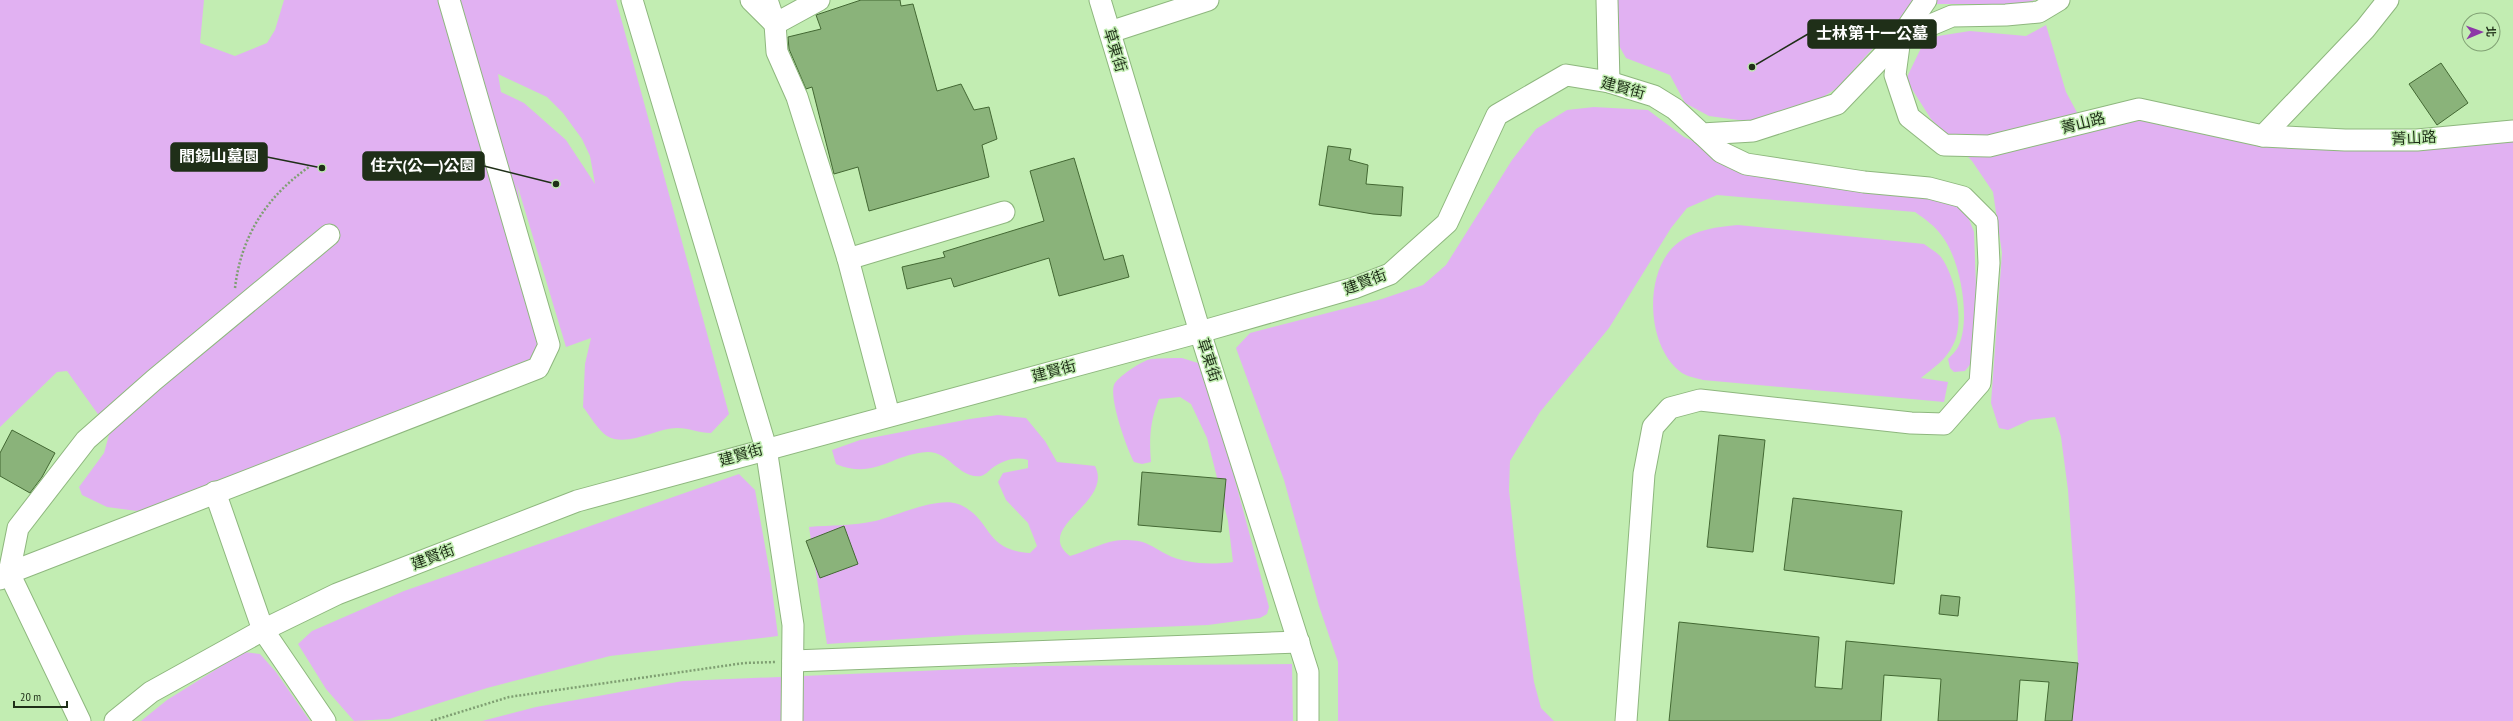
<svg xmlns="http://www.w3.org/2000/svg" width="2513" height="721" font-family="'PT Sans Narrow','Noto Sans TC',sans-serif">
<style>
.green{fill:#e1b1f2;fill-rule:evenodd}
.building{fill:#8ab37a;stroke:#436833}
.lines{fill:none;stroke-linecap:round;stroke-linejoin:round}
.minor-casing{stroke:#8eb77e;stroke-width:23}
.path{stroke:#7f9f72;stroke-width:2.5;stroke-dasharray:2 2;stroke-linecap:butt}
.minor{stroke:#fff;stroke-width:21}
.labels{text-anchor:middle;stroke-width:3;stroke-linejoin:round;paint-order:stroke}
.street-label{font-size:15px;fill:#1f2f18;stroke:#c2edb2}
.leader{fill:none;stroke:#1f2f18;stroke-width:1.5}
.callout-dot{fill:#1f2f18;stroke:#c2edb2;stroke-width:1.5}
.callout{fill:#1f2f18;stroke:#1f2f18;stroke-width:1.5}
.callout-label{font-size:16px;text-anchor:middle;font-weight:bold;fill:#fff}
</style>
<rect width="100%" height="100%" fill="#c2edb2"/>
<g class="green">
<path d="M0 0H204L200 43 235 56 267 43 275 30 284 0H616L729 414 711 433C699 433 689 428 677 428 656 428 627 448 607 436 598 430 590 416 583 407L585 364 591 338 566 347 517 184 544 356 172 501 137 511 107 507 82 495 79 487 104 453 110 431 67 371 57 372 0 427ZM498 74 547 97 563 113 582 139 590 156 595 184 566 140 524 103 501 92Z"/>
<path d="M1618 0H2035L2023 4H1913L1837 88 1795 115 1753 122 1709 116 1685 103 1670 75 1626 58 1618 44Z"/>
<path d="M2046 25 2066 92 2087 131 2136 119 2259 143 2513 138V721H2072L2078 663 2075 591 2068 490 2061 437 2055 417 2030 420 2008 430 1999 428 1991 403 2002 253 1993 192 1972 161 1931 119 1910 86 1907 77 1922 46 1938 36 1970 31 2026 36Z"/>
<path d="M1594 107 1648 110 1684 137 1771 176 1946 201 1965 209 1974 232 1976 288 1972 362 1965 371 1954 372 1950 368 1948 359C1952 355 1957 350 1959 345 1971 317 1960 259 1942 236 1935 226 1925 219 1915 212L1717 195 1687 208 1671 228 1609 328 1540 412 1510 461 1509 490 1516 555 1534 682 1541 708 1554 721H1338V662L1319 606 1284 480 1236 348 1250 333 1382 299 1423 285 1446 265 1512 160 1536 129 1567 110Z"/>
<path d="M1738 225 1924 244C1929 248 1937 252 1941 257 1956 278 1965 322 1953 345 1946 360 1933 368 1921 378L1948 382 1944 402 1703 380C1697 378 1688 377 1682 373 1645 347 1643 268 1679 242 1697 229 1717 227 1738 225Z"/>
<path d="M1182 358 1201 364 1218 416 1269 607 1267 614 1260 618 1208 625 964 635 827 644 809 527C830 525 854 526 875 521 897 516 937 496 958 504 993 518 982 550 1030 553L1037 546 1028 523 1006 500 998 482 1003 473 1028 468V460C1015 456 1002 461 991 469 989 471 985 475 981 476 959 479 949 451 927 452 892 454 874 480 836 464L832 450 860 440 970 419 998 415 1026 418 1045 441 1057 462 1095 466C1114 503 1032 527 1070 556 1087 551 1107 540 1123 540 1146 540 1147 544 1166 554 1185 564 1211 565 1233 562L1228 521 1207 438 1191 404 1180 397 1159 399C1150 421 1149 439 1151 462L1142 464 1134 462C1127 449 1109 399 1114 385 1116 378 1143 360 1151 359 1161 358 1171 358 1182 358Z"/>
<path d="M739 474 755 490 770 574 778 636 610 656 487 688 389 719 354 721 326 689 298 644 312 631 404 591Z"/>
<path d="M244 652 260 654 276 672 310 721H141L167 700Z"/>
<path d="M1292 664 1293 721H482L536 707 683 681 1038 666Z"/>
</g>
<g class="building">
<path d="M861 0H900L901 6 913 4 937 91 961 84 974 110 989 107 997 139 982 145 989 177 869 211 858 167 834 174 812 87 806 89 789 49 788 37 821 29 816 15Z"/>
<path d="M2441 63 2468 103 2437 125 2409 84Z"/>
<path d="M1328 146 1351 149 1349 160 1368 165 1366 184 1403 187 1401 216 1373 214 1319 205Z"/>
<path d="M1074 158 1104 260 1123 255 1129 277 1059 296 1049 258 954 287 951 278 907 289 902 267 945 257 943 252 1044 221 1030 171Z"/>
<path d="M12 430 55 453 42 477 30 493 0 476V453Z"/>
<path d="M1719 435 1765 440 1753 552 1707 547Z"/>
<path d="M1142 472 1226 479 1221 532 1138 525Z"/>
<path d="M1793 498 1902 511 1894 584 1784 570Z"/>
<path d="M844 526 858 564 820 578 806 541Z"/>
<path d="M1941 595 1960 597 1958 616 1939 614Z"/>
<path d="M1679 622 1819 637 1815 687 1842 689 1846 641 2078 663 2072 721H2045L2049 682 2020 680 2017 721H1938L1941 679 1884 675 1881 721H1669Z"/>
</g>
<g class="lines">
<g class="minor-casing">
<g id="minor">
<path d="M632 0 766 448 793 625 792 721"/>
<path d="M751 0 775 24 819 0"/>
<path d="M767 0 775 24 777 52 797 97 848 259 889 415"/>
<path d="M1100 0 1200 332 1308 672V721"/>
<path d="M1607 0 1609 82"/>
<path d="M1110 32 1208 0"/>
<path d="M1900 38 1895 75 1909 117 1944 145 1989 146 2139 109 2263 136 2345 140H2417L2513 131"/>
<path d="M1900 38 1952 16 2006 15 2039 12 2059 0"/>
<path d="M2263 136 2365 29 2388 0"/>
<path d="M848 259 1004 212"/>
<path d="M215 492 263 630 325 721"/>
<path d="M0 579 9 573 538 368 549 345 449 0"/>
<path d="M793 661 1299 642"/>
<path d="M80 721 9 573 18 528 86 440 154 380 329 235"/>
<path d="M115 721 151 692 263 630 337 594 577 501 1200 332 1354 288 1390 274 1447 223 1497 115 1566 75 1609 82 1654 96 1675 109 1702 134 1753 131 1837 104 1900 38 1926 0"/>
<path d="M1626 721 1644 474 1653 427 1670 408 1700 400 1911 423 1944 424 1980 383 1989 263 1987 221 1963 197 1929 188 1864 182 1746 164 1721 152 1702 134"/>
</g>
</g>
<g class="path">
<path d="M235 288C241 236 267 196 309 167"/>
<path d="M431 721 509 697 744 663 775 662"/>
</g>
<use href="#minor" class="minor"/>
</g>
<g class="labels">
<g class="street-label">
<text transform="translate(1115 50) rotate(73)" y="5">草東街</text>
<text transform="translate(1623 88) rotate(15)" y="5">建賢街</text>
<text transform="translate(2083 123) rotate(-14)" y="5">菁山路</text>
<text transform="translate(2414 138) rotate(-3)" y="5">菁山路</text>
<text transform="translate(1365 282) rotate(-21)" y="5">建賢街</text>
<text transform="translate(1209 360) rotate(72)" y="5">草東街</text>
<text transform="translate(1054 371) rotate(-15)" y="5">建賢街</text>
<text transform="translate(741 455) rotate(-16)" y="5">建賢街</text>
<text transform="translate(433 557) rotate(-21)" y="5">建賢街</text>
</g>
</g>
<path class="leader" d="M1752 67L1808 34M322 168L267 157M556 184L484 166"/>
<g class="callout-dot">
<circle cx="1752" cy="67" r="4"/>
<circle cx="322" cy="168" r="4"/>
<circle cx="556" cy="184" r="4"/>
</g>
<g class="callout">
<rect x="1808" y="20" width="128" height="28" rx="4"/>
<rect x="171" y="143" width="96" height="28" rx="4"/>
<rect x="363" y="152" width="121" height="28" rx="4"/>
</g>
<g class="callout-label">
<text x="1872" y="39">士林第十一公墓</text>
<text x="219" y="162">閻錫山墓園</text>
<text x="423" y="171">住六(公一)公園</text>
</g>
<g transform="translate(2481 32) rotate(88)"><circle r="19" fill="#c2edb2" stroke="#81a174"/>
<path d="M0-3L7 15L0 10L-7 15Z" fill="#8d38a7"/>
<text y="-6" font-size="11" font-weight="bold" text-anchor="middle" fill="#1f2f18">北</text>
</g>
<path d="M14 701v6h53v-6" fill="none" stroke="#1f2f18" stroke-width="2"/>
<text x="20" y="701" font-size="12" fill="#1f2f18" stroke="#c2edb2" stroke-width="3" paint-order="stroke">20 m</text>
</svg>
